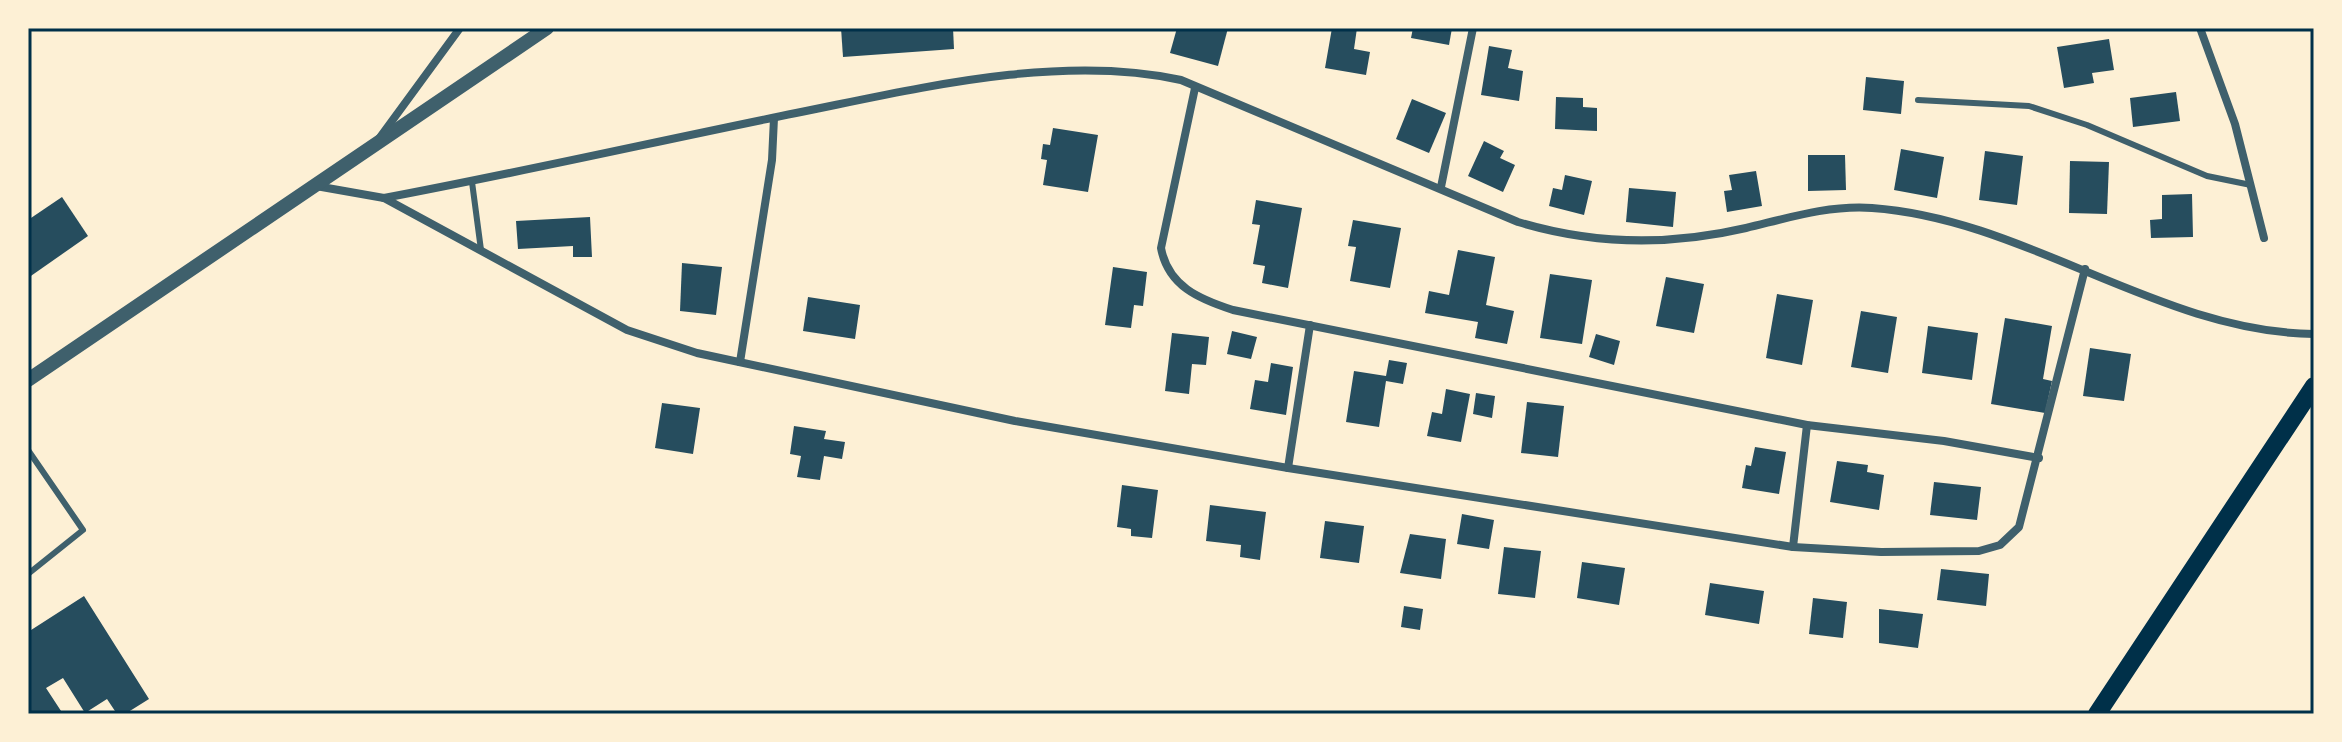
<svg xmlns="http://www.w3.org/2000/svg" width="2342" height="742" font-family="Figtree,sans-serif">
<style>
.building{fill:#264d5e}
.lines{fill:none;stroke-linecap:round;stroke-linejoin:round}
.service{stroke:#3f606c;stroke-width:6}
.minor{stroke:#3f606c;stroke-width:8}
.tertiary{stroke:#3f606c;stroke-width:14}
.primary{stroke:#003049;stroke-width:18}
.neatline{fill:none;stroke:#003049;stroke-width:3}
</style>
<rect width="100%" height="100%" fill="#fdf0d5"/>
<g class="building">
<path d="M841 28H953L954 49 843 57Z"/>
<path d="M1177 28H1228L1218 66 1170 53Z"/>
<path d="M1332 28H1357L1354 49 1370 52 1366 75 1325 68Z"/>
<path d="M1413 28H1452L1449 45 1411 38Z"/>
<path d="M2109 39 2114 70 2092 73 2094 83 2064 88 2057 47Z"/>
<path d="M1489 46 1512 50 1508 68 1523 71 1519 101 1481 95Z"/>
<path d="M1866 77 1904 81 1901 114 1863 110Z"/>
<path d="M2176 92 2180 121 2133 127 2130 98Z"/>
<path d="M1556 97 1583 98V107L1597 108V131L1555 129Z"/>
<path d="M1412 99 1446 113 1429 153 1396 139Z"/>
<path d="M1053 128 1098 135 1088 192 1043 185 1047 160 1041 159 1043 144 1050 145Z"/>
<path d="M1484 141 1504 151 1500 158 1515 165 1503 192 1468 176Z"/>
<path d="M1901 149 1944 157 1937 198 1894 190Z"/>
<path d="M1985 151 2023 156 2017 205 1979 200Z"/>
<path d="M1808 155H1845L1846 190 1808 191Z"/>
<path d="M2070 161 2109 162 2107 214 2069 213Z"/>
<path d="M1756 171 1762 206 1727 212 1724 191 1732 190 1729 175Z"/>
<path d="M1565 175 1592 181 1584 215 1549 206 1553 188 1562 190Z"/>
<path d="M1629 188 1676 192 1673 227 1626 222Z"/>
<path d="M2192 194 2193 237 2151 238 2150 220 2162 219V195Z"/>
<path d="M62 197 88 236 28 278V220Z"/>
<path d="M1256 200 1302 208 1288 288 1262 283 1265 266 1253 264 1260 225 1252 224Z"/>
<path d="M590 217 592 257H573V246L518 249 516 221Z"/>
<path d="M1353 220 1401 228 1390 288 1350 281 1356 247 1348 246Z"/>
<path d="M1458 250 1495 257 1486 305 1514 311 1507 344 1475 338 1478 322 1425 313 1429 291 1449 295Z"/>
<path d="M682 263 722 267 716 315 680 311Z"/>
<path d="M1113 267 1147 272 1143 306 1134 305 1131 328 1105 325Z"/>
<path d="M1550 274 1592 280 1582 344 1540 338Z"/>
<path d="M1666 277 1704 284 1694 333 1656 326Z"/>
<path d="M1777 294 1813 300 1802 365 1766 358Z"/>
<path d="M808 297 860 305 855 339 803 331Z"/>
<path d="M1861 311 1897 317 1888 373 1851 367Z"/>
<path d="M2005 318 2052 326 2043 379 2052 381 2045 413 1991 404Z"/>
<path d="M1928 326 1978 333 1972 380 1922 373Z"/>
<path d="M1232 331 1257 337 1251 359 1227 354Z"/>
<path d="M1172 333 1209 337 1206 365 1192 364 1189 394 1165 391Z"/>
<path d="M1596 334 1620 341 1614 365 1589 357Z"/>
<path d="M2090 348 2131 354 2124 401 2083 396Z"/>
<path d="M1389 360 1407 363 1403 384 1386 381 1379 427 1346 422 1354 371 1386 376Z"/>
<path d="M1271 363 1293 367 1286 415 1250 409 1255 380 1268 382Z"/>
<path d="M1446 389 1470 394 1461 442 1427 436 1432 412 1442 414Z"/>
<path d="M1476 393 1495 396 1492 418 1473 414Z"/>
<path d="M1527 402 1564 406 1558 457 1521 453Z"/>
<path d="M662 403 700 408 693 454 655 448Z"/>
<path d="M794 426 826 431 824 439 845 442 842 459 824 456 820 480 797 477 801 456 790 454Z"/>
<path d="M1755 447 1786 452 1779 494 1742 488 1746 465 1751 466Z"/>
<path d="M1837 461 1868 465 1867 472 1884 475 1879 510 1830 502Z"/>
<path d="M1934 482 1981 487 1977 520 1930 515Z"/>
<path d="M1122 485 1158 490 1152 538 1131 536V529L1117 527Z"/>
<path d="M1210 505 1266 512 1260 560 1240 557 1241 545 1206 541Z"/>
<path d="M1462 514 1494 520 1489 549 1457 544Z"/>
<path d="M1325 521 1364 526 1359 563 1320 558Z"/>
<path d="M1410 534 1446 539 1441 579 1400 573Z"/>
<path d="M1504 547 1541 551 1535 598 1498 594Z"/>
<path d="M1582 562 1625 568 1619 605 1577 598Z"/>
<path d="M1941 569 1989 574 1986 606 1937 600Z"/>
<path d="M1710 583 1764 591 1759 624 1705 615Z"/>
<path d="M84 596 149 699 125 714H117L107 699 85 713 63 678 46 688 63 714H28V632Z"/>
<path d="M1813 598 1847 602 1843 638 1809 634Z"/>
<path d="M1404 606 1423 609 1420 630 1401 627Z"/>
<path d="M1879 609 1923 614 1918 648 1879 643Z"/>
</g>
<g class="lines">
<g class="service">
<path d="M1918 100 2029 106 2087 125 2207 176 2251 185"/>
<path d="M472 182 481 250"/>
<path d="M28 450 83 530 28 574"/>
</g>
<g class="minor">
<path d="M2200 28 2235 124 2264 238"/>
<path d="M1195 88 1161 248C1168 286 1199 299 1233 310L1807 425 1944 441 2039 458"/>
<path d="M378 140 460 28"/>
<path d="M316 186 384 198 627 330 697 353 1015 421 1288 468 1793 547 1881 552 1979 551 2000 545 2019 527 2085 269"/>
<path d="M1441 187 1473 28"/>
<path d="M384 198C522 172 658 141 796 113 916 89 1059 53 1181 80L1518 222C1594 245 1669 246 1746 228 1788 218 1828 205 1872 208 2027 219 2159 332 2314 334"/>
<path d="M740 362 772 160 774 118"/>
<path d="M1288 468 1310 325"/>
<path d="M1793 547 1807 425"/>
</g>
<path class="tertiary" d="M28 380 547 28"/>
<path class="primary" d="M2097 714 2314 386"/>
</g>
<rect width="2342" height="742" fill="none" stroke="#fdf0d5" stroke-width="60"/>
<rect x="30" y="30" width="2282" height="682" class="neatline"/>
</svg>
